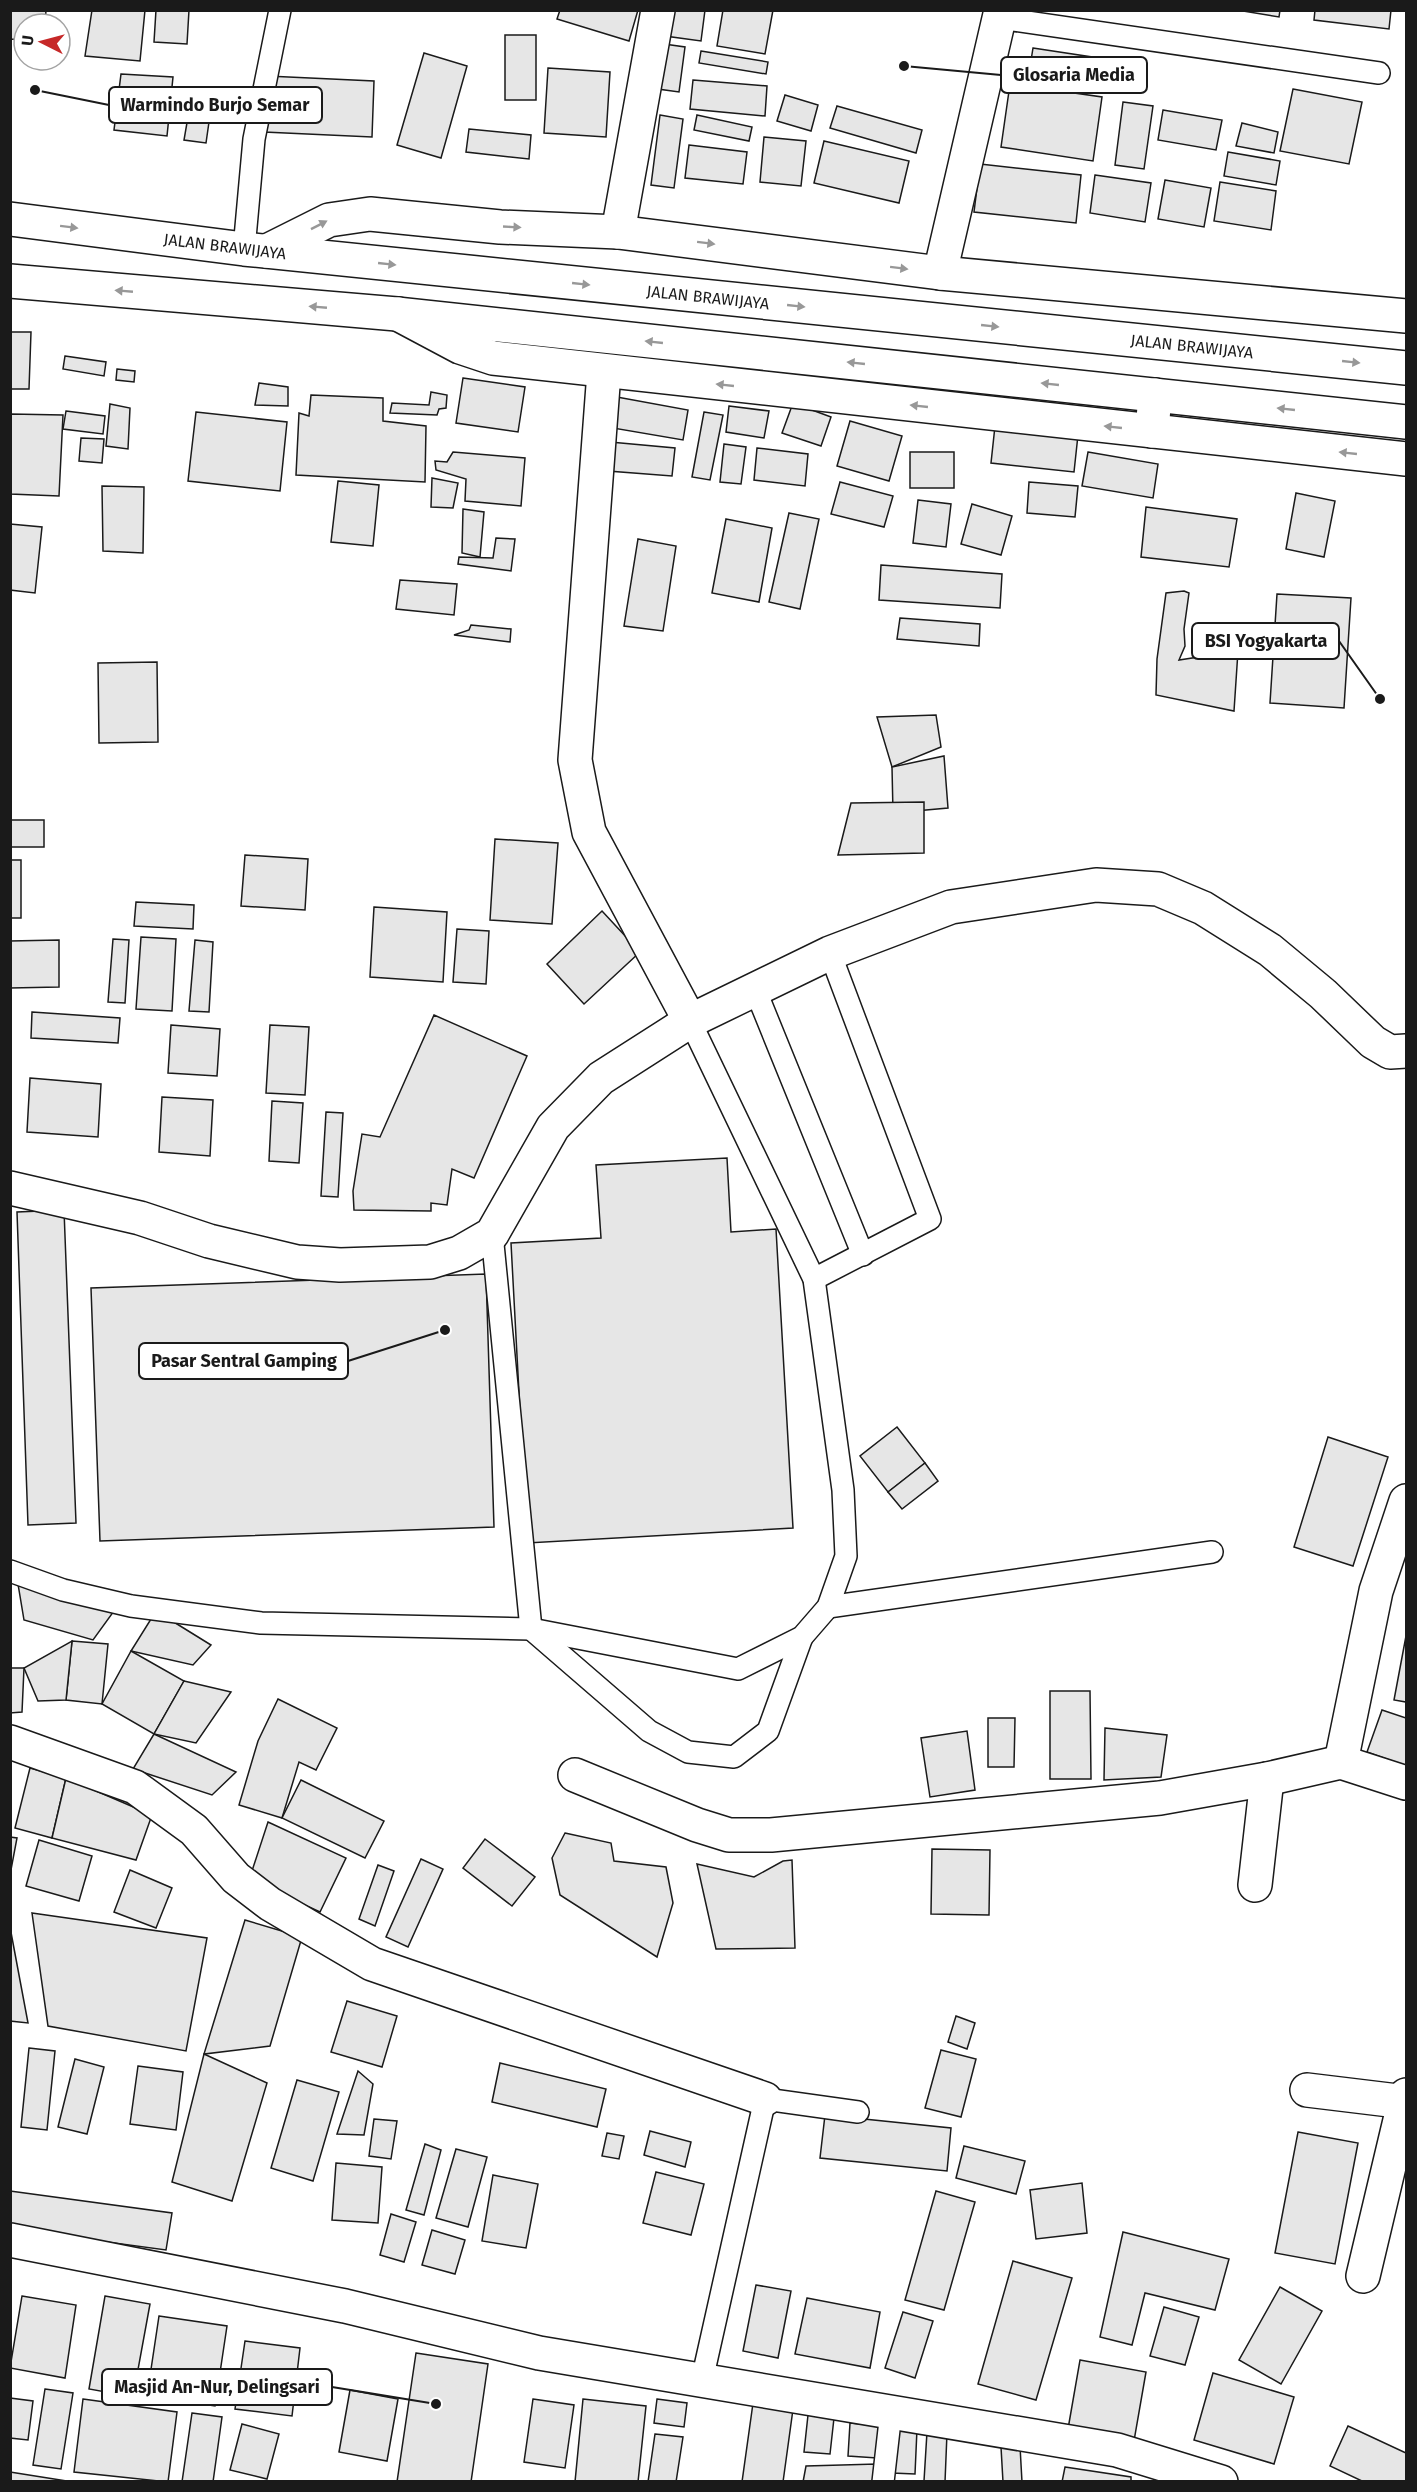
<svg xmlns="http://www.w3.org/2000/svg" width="1417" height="2492" font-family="'Fira Sans',sans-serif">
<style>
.building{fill:#e6e6e6;stroke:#1a1a1a;stroke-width:1.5}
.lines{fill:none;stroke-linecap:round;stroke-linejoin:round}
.service-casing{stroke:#1a1a1a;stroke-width:24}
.minor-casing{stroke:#1a1a1a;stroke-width:36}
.tertiary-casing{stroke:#1a1a1a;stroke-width:36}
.trunk-casing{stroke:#1a1a1a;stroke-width:36}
.service{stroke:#fff;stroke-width:21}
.minor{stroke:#fff;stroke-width:33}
.tertiary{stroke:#fff;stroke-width:33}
.trunk{stroke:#fff;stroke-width:33}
.oneway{fill:#989898}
.labels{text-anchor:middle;stroke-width:4.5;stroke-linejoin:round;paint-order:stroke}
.street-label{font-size:16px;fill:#1a1a1a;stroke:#fff}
.leader{fill:none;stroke:#1a1a1a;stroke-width:2}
.callout-dot{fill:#1a1a1a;stroke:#fff;stroke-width:2}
.callout{fill:#fff;stroke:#1a1a1a;stroke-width:2}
.callout-label{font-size:18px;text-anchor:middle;font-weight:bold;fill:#1a1a1a}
</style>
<rect width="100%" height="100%" fill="#fff"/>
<g class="building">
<path d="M10 10H46L45 24H24V40L10 39Z"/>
<path d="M92 10H145L140 61 85 56Z"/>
<path d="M156 10H189L187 44 154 42Z"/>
<path d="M560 10H638L629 41 557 19Z"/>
<path d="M669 10H705L701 41 665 36Z"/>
<path d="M723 10H773L765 54 717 46Z"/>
<path d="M1237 10H1280L1279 17Z"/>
<path d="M1315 10H1391L1389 29 1314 20Z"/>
<rect x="505" y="35" width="31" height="65"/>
<path d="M664 44 685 47 679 92 658 89Z"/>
<path d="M1033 48 1125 62 1121 87 1029 73Z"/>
<path d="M701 51 768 62 766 74 699 63Z"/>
<path d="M424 53 467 66 441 158 397 145Z"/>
<path d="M548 68 610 72 606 137 544 133Z"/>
<path d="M121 74 173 77 167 136 114 130Z"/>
<path d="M267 76 374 81 372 137 264 132Z"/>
<path d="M693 80 767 86 765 116 690 109Z"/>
<path d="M1010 84 1102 97 1093 161 1001 147Z"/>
<path d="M1293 89 1362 102 1349 164 1280 151Z"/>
<path d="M785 95 818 105 811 131 777 121Z"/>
<path d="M1123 102 1153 106 1144 169 1115 165Z"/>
<path d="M190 105 211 108 206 143 184 140Z"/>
<path d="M837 106 922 130 916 153 830 128Z"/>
<path d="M1163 110 1222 120 1216 150 1158 140Z"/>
<path d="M660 115 683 119 674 188 651 185Z"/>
<path d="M697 115 752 127 749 141 694 130Z"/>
<path d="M1242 123 1278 132 1274 153 1236 146Z"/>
<path d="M469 129 531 135 529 159 466 152Z"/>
<path d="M764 137 806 141 801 186 760 182Z"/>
<path d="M824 141 909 161 899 203 814 183Z"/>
<path d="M689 145 747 152 743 184 685 178Z"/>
<path d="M1228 152 1280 161 1276 185 1224 176Z"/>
<path d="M980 164 1081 175 1076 223 974 212Z"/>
<path d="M1095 175 1151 183 1145 222 1090 213Z"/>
<path d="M1165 180 1211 188 1204 227 1158 219Z"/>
<path d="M1220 182 1276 191 1271 230 1214 221Z"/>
<path d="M10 332H31L29 389H10Z"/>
<path d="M65 356 106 362 104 376 63 369Z"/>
<path d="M117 369 135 371 134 382 116 380Z"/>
<path d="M463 378 525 387 518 432 456 423Z"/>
<path d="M259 383 288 387V406L255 405Z"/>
<path d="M431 392 447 395 446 408 439 409 437 415 390 413 392 403 429 405Z"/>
<path d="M311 395 383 398V421L426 426 425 482 296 475 299 413 309 416Z"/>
<path d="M606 395 688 410 683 440 601 426Z"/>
<path d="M793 403 831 417 821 446 782 433Z"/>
<path d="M110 404 130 408 128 449 106 446Z"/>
<path d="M729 406 769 411 764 438 726 432Z"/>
<path d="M66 411 105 416 103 434 63 429Z"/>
<path d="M196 412 287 422 280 491 188 481Z"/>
<path d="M704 412 723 415 710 480 692 477Z"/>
<path d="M10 414 63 415 59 496 10 494Z"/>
<path d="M850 421 902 436 889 481 837 466Z"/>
<path d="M995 426 1078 435 1074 472 991 463Z"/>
<path d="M81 438 104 439 102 463 79 461Z"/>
<path d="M610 442 675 448 672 476 608 471Z"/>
<path d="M724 444 746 447 741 484 720 482Z"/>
<path d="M757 448 808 454 805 486 754 480Z"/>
<path d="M453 452 525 458 521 506 465 501 466 479 436 470 435 461 447 462Z"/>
<rect x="910" y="452" width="44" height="36"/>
<path d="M1088 452 1158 464 1153 498 1082 486Z"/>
<path d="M432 478 458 483 453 508 431 507Z"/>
<path d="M338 481 379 485 373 546 331 542Z"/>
<path d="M840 482 893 496 884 527 831 514Z"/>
<path d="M1029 482 1078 486 1075 517 1027 513Z"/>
<path d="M102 486 144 487 143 553 103 551Z"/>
<path d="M1296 493 1335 501 1324 557 1286 549Z"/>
<path d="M918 500 951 504 946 547 913 543Z"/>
<path d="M972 504 1012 516 1001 555 961 544Z"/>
<path d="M1146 507 1237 519 1229 567 1141 557Z"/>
<path d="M463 509 484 512 480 557 462 553Z"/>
<path d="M789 513 819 519 800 609 769 602Z"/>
<path d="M726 519 772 528 759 602 712 593Z"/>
<path d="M10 524 42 527 35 593 10 590Z"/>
<path d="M496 538 515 539 511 571 458 564 459 557 493 558Z"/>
<path d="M638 539 676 546 663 631 624 626Z"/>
<path d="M881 565 1002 574 1000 608 879 600Z"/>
<path d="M400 580 457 584 454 615 396 609Z"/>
<path d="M1184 591 1189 593 1184 629 1185 646 1179 660 1238 651 1234 711 1156 695 1157 659 1166 593Z"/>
<path d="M1277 594 1351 598 1344 708 1270 703Z"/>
<path d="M900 618 980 624 979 646 897 639Z"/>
<path d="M471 625 511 629 510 642 454 635 469 630Z"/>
<path d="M157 662 158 742 99 743 98 663Z"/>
<path d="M936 715 941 747 892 767 877 717Z"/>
<path d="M944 756 948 808 893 813 892 767Z"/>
<path d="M924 802V853L838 855 851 803Z"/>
<rect x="10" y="820" width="34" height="27"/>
<path d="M495 839 558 843 552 924 490 920Z"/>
<path d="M245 855 308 859 305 910 241 906Z"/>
<rect x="10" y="860" width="11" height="58"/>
<path d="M136 902 194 905 193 929 134 926Z"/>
<path d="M374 907 447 912 443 982 370 977Z"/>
<path d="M602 911 640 952 584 1004 547 964Z"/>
<path d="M457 929 489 931 486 984 453 982Z"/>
<path d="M141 937 176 939 172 1011 136 1009Z"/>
<path d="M113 939 129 940 125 1003 108 1002Z"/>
<path d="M59 940V987L10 988V941Z"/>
<path d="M195 940 213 942 209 1012 189 1011Z"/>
<path d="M32 1012 120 1018 118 1043 31 1038Z"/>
<path d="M434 1015 527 1056 474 1178 452 1169 447 1205 431 1203V1211L354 1210 353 1191 362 1134 380 1137Z"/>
<path d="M171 1025 220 1029 217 1076 168 1073Z"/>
<path d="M270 1025 309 1027 305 1095 266 1093Z"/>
<path d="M30 1078 101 1084 98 1137 27 1132Z"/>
<path d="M162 1097 213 1100 210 1156 159 1152Z"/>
<path d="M272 1101 303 1103 299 1163 269 1161Z"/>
<path d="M326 1112 343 1113 338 1197 321 1196Z"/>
<path d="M727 1158 731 1232 776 1229 793 1528 527 1543 511 1243 601 1238 596 1165Z"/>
<path d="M64 1210 76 1523 28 1525 17 1212Z"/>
<path d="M486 1274 494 1527 100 1541 91 1288Z"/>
<path d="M897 1427 925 1463 888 1492 860 1456Z"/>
<path d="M1328 1437 1388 1457 1353 1566 1294 1547Z"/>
<path d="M925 1463 938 1481 902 1509 888 1492Z"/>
<path d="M18 1584 114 1611 93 1640 24 1620Z"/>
<path d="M156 1611 211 1645 193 1665 131 1651Z"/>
<path d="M1406 1636V1702L1394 1700Z"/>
<path d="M72 1641 108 1644 102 1704 66 1700Z"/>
<path d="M72 1641 66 1700 38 1701 24 1668Z"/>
<path d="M131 1651 184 1681 154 1734 102 1704Z"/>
<path d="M10 1668H24L22 1712 10 1713Z"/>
<path d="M184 1681 231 1692 196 1743 154 1734Z"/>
<path d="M1050 1691H1090L1091 1779H1050Z"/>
<path d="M278 1699 337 1728 316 1770 299 1762 282 1818 239 1805 258 1741Z"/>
<path d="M1382 1710 1406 1718V1766L1367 1752Z"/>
<path d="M988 1718H1015L1014 1767H988Z"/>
<path d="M1105 1728 1167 1735 1161 1777 1104 1780Z"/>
<path d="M967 1731 975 1790 930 1797 921 1738Z"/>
<path d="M154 1734 236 1772 212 1795 133 1769Z"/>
<path d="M30 1768 66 1778 52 1838 15 1828Z"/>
<path d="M66 1778 152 1815 136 1860 52 1838Z"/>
<path d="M301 1780 384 1821 365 1858 282 1818Z"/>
<path d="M268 1822 346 1858 320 1912 281 1894 251 1874Z"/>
<path d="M565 1833 611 1843 614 1861 666 1867 673 1903 657 1957 560 1895 552 1858Z"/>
<path d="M10 1837 17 1838 10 1875Z"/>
<path d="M485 1839 535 1877 512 1906 463 1868Z"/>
<path d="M39 1840 92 1856 79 1901 26 1886Z"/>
<path d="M932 1849 990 1850 989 1915 931 1914Z"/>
<path d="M421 1859 443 1869 408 1947 386 1937Z"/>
<path d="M792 1860 795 1948 716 1949 697 1864 754 1877 783 1861Z"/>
<path d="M378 1865 394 1871 375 1926 359 1919Z"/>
<path d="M130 1870 172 1888 156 1928 114 1912Z"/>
<path d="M32 1913 207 1938 186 2051 48 2026Z"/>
<path d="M245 1920 302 1937 270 2046 204 2054Z"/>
<path d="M10 1927 28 2023 10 2021Z"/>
<path d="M347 2001 397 2016 382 2067 331 2052Z"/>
<path d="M956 2016 975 2023 967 2049 948 2042Z"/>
<path d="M29 2048 55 2051 47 2130 21 2127Z"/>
<path d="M941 2050 976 2059 961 2117 925 2108Z"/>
<path d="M204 2054 267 2083 232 2201 172 2182Z"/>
<path d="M75 2059 104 2067 87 2134 58 2127Z"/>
<path d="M500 2063 606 2089 597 2127 492 2102Z"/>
<path d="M138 2066 183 2072 176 2130 130 2124Z"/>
<path d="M358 2071 373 2084 364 2135 337 2134Z"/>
<path d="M297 2080 339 2092 313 2181 271 2168Z"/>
<path d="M825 2115 951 2128 947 2171 820 2158Z"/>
<path d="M374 2119 397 2121 391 2159 369 2156Z"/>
<path d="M650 2131 691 2142 685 2167 644 2155Z"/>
<path d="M1298 2132 1358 2143 1335 2264 1275 2253Z"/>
<path d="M607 2133 624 2136 619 2159 602 2156Z"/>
<path d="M425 2144 441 2150 424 2215 406 2210Z"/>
<path d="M964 2146 1025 2161 1016 2194 956 2178Z"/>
<path d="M456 2149 487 2157 468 2227 436 2218Z"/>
<path d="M336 2163 382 2167 378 2223 332 2220Z"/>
<path d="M656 2172 704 2184 691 2235 643 2223Z"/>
<path d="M493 2175 538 2184 526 2248 482 2241Z"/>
<path d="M1082 2183 1087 2233 1036 2239 1030 2190Z"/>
<path d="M10 2191 172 2213 166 2250 10 2229Z"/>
<path d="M936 2191 975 2202 944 2310 905 2300Z"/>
<path d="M391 2214 416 2222 404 2262 380 2255Z"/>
<path d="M432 2230 465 2240 455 2274 422 2265Z"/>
<path d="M1123 2232 1229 2259 1215 2310 1145 2293 1132 2345 1100 2337Z"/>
<path d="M1013 2261 1072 2278 1036 2400 978 2384Z"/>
<path d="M756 2285 791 2291 778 2358 743 2351Z"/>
<path d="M1280 2287 1322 2311 1281 2384 1239 2360Z"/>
<path d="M22 2296 76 2305 65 2378 10 2368Z"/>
<path d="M105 2296 150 2304 133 2397 89 2389Z"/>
<path d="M807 2298 880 2312 870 2368 795 2354Z"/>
<path d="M1164 2307 1199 2317 1185 2365 1150 2356Z"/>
<path d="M903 2312 933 2321 915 2378 885 2368Z"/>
<path d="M159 2316 227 2326 215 2406 147 2396Z"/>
<path d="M245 2341 300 2348 292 2416 235 2409Z"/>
<path d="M416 2353 488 2364 471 2482H397Z"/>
<path d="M1080 2360 1146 2372 1134 2441 1068 2429Z"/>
<path d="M1213 2373 1294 2397 1274 2464 1194 2440Z"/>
<path d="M45 2389 73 2393 61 2469 33 2465Z"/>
<path d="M350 2390 398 2399 387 2461 339 2452Z"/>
<path d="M754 2396 794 2402 783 2482H742Z"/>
<path d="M10 2398 33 2401 28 2440 10 2438Z"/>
<path d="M83 2399 177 2412 168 2482 74 2472Z"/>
<path d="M533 2399 574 2405 565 2468 524 2462Z"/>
<path d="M583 2399 646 2406 638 2482H575Z"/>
<path d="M657 2399 687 2403 684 2427 654 2423Z"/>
<path d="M192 2413 222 2417 213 2482H182Z"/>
<path d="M808 2415 834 2418 830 2454 804 2452Z"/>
<path d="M850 2423 880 2426 877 2458 848 2456Z"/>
<path d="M242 2424 279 2434 267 2479 230 2470Z"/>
<path d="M1348 2426 1406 2453V2482H1364L1330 2466Z"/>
<path d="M893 2428 917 2429 915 2474 892 2473Z"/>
<path d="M927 2432 947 2433 945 2482 924 2481Z"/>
<path d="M655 2434 683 2437 676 2482H648Z"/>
<path d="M1020 2446 1022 2482H1003L1001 2447Z"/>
<path d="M877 2464 875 2482H803L806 2466Z"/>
<path d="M1065 2467 1131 2477V2482H1062Z"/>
<path d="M10 2472 73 2482H10Z"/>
</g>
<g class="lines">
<g class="service-casing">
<g id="service">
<path d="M999 18 1379 73"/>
<path d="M244 249 254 139 280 10"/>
<path d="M755 989 863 1255"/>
<path d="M492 1234 531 1629 649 1731 688 1752 734 1757 768 1731 802 1637"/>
<path d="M814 1279 930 1219 830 953"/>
<path d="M10 1571 63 1590 131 1606 261 1623 531 1629 738 1669 802 1637 828 1607 846 1556 843 1490 814 1279 690 1021"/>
<path d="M828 1607 1212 1552"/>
<path d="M702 2380 765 2099 858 2112"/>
<path d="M883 2482 891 2412"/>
</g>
</g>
<g class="minor-casing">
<g id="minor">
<path d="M618 232 658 10"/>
<path d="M940 273 1001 10"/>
<path d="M604 372 575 760 589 832 690 1021"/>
<path d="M10 1188 140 1218 209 1241 297 1262 340 1265 430 1262 459 1253 492 1234 553 1127 601 1078 690 1021 830 953 951 907 1096 885 1158 889 1203 908 1270 950 1323 994 1373 1042 1390 1052 1406 1051"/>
<path d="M10 1742 135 1787 194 1830 236 1878 270 1904 372 1964 765 2099"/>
<path d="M1341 1762 1376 1591 1406 1501"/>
<path d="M575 1775 697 1825 729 1835H771L1160 1798 1267 1779 1341 1762 1406 1783"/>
<path d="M1255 1885 1267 1779"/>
<path d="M1307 2090 1406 2102"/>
<path d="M10 2240 345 2306 539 2353 1117 2450 1221 2482"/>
<path d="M1363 2276 1406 2095"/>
</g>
</g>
<g class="tertiary-casing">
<g id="tertiary">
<path d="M267 251 329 220 370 214 500 227 618 232 940 273 1406 316"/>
<path d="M398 314 460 347 493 358 1406 459"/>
</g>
</g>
<g class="trunk-casing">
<g id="trunk">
<path d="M10 219 244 249 1406 368"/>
<path d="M10 281 397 314 1406 422"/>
<path d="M1152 431 1155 395"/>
</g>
</g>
<use href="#service" class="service"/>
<use href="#minor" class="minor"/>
<use href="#tertiary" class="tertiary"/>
<use href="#trunk" class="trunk"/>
</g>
<defs><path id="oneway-solid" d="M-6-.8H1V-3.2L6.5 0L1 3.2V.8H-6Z" transform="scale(1.5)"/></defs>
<g class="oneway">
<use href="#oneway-solid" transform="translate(319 225) rotate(-27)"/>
<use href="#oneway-solid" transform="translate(69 227) rotate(7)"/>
<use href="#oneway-solid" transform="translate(512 227) rotate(3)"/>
<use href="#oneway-solid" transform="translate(706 243) rotate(7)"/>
<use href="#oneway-solid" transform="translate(387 264) rotate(6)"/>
<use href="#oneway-solid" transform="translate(899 268) rotate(7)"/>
<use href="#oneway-solid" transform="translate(581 284) rotate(6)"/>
<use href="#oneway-solid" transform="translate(124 291) rotate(-175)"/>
<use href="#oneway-solid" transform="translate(796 306) rotate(6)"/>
<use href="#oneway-solid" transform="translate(318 307) rotate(-175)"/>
<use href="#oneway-solid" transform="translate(990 326) rotate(6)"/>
<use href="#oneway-solid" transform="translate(654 342) rotate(-174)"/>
<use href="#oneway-solid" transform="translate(1351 362) rotate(6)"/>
<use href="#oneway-solid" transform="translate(856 363) rotate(-174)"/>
<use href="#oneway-solid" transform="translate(1050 384) rotate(-174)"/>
<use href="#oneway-solid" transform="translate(725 385) rotate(-174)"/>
<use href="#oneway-solid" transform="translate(919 406) rotate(-174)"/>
<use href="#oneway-solid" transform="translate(1286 409) rotate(-174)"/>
<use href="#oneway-solid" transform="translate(1113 427) rotate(-174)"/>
<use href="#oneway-solid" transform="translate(1348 453) rotate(-174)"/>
</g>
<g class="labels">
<g class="street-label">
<text transform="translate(225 246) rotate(7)" y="6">JALAN BRAWIJAYA</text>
<text transform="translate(708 297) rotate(6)" y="6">JALAN BRAWIJAYA</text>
<text transform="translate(1192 346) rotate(6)" y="6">JALAN BRAWIJAYA</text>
</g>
</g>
<path class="leader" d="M904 66L1001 75M35 90L109 105M1380 699L1339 641M445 1330L348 1361M436 2404L332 2387"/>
<g class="callout-dot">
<circle cx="904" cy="66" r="6"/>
<circle cx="35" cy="90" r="6"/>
<circle cx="1380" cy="699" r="6"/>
<circle cx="445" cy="1330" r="6"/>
<circle cx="436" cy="2404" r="6"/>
</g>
<g class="callout">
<rect x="1001" y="57" width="146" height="36" rx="6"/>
<rect x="109" y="87" width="213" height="36" rx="6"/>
<rect x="1192" y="623" width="147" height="36" rx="6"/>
<rect x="139" y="1343" width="209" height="36" rx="6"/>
<rect x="102" y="2369" width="230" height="36" rx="6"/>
</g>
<g class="callout-label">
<text x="1074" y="81">Glosaria Media</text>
<text x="215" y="111">Warmindo Burjo Semar</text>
<text x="1266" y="647">BSI Yogyakarta</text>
<text x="244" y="1367">Pasar Sentral Gamping</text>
<text x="217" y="2393">Masjid An-Nur, Delingsari</text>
</g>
<rect width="1417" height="2492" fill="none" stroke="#1a1a1a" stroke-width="24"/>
<g transform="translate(42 42) rotate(276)"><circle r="28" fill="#ffffff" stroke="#a3a3a3" stroke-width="1.5"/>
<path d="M0-4.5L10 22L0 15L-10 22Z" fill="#c62828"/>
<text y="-9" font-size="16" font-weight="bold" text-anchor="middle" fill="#1a1a1a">U</text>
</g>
</svg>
